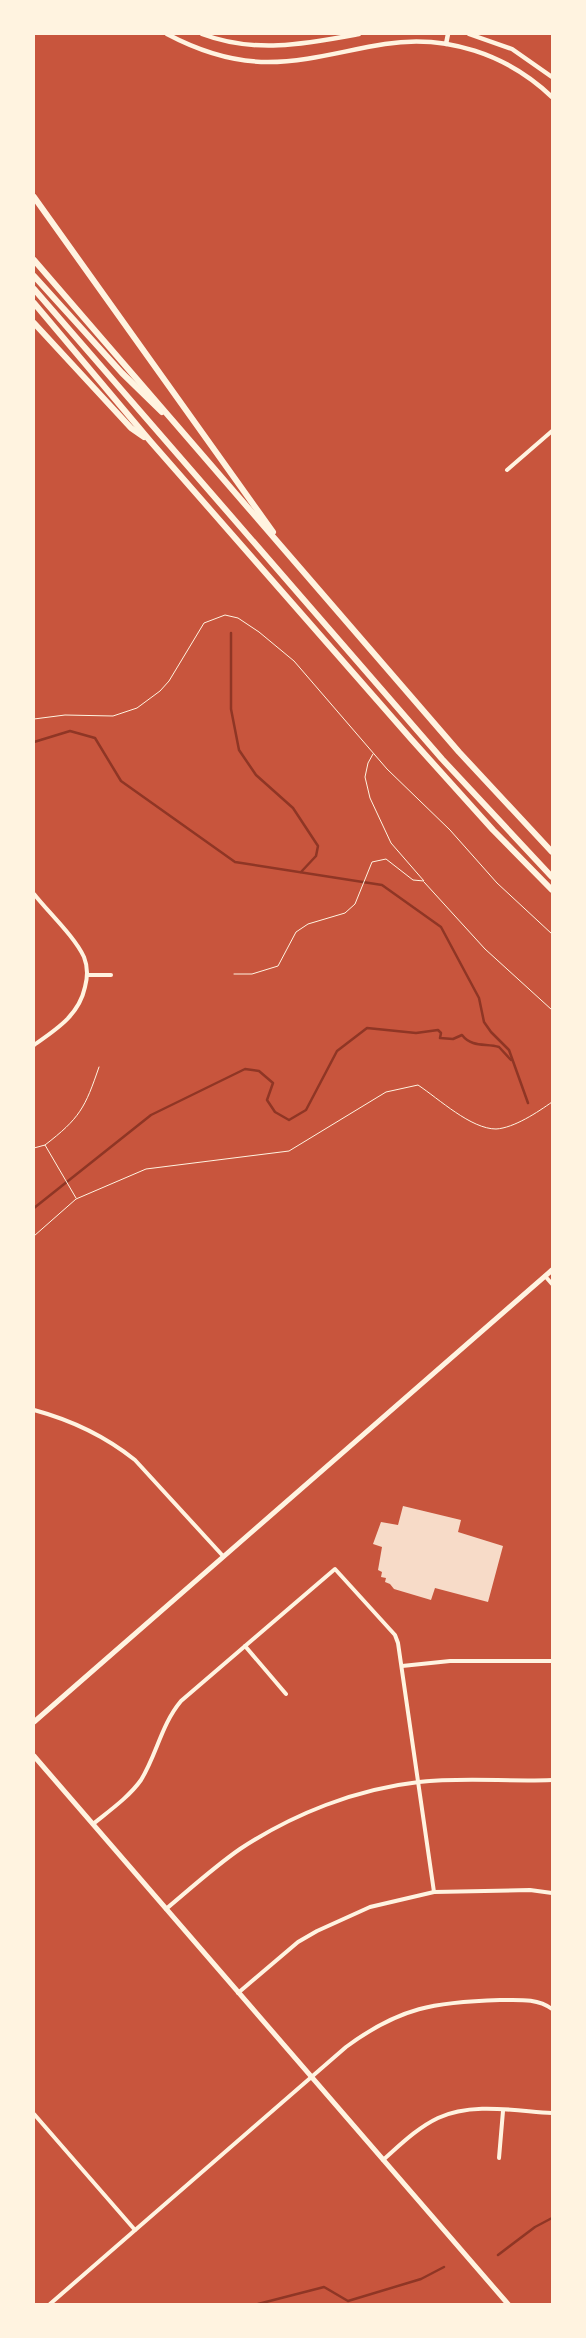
<svg xmlns="http://www.w3.org/2000/svg" width="586" height="2338" font-family="'Asap Condensed',sans-serif">
<style>
.lines{fill:none;stroke-linecap:round;stroke-linejoin:round}
.stream{stroke:#8f3625;stroke-width:2.5}
.building{fill:#f7dbc8}
.path{stroke:#fff3e0;stroke-width:1}
.minor{stroke:#fff3e0;stroke-width:4}
.tertiary{stroke:#fff3e0;stroke-width:4.5}
.secondary{stroke:#fff3e0;stroke-width:5}
.motorway{stroke:#fff3e0;stroke-width:6}
</style>
<rect width="100%" height="100%" fill="#c8553d"/>
<g class="lines">
<g class="stream">
<path d="M231 633V709L239 750 256 775 293 808 318 846 316 856 301 872"/>
<path d="M34 742 70 731 95 738 121 781 235 862 382 885 441 927 479 998 484 1022 491 1032 509 1050 528 1103"/>
<path d="M34 1208 151 1115 245 1069 259 1071 273 1083 267 1100 275 1112 289 1120 306 1110 337 1051 367 1028 416 1033 438 1030 441 1033 440 1038 453 1039 462 1035C472 1048 486 1043 499 1047L511 1060"/>
<path d="M498 2255 535 2227 552 2218"/>
<path d="M258 2304 324 2287 348 2301 421 2279 444 2267"/>
</g>
</g>
<path class="building" d="M403 1506 461 1520 458 1532 503 1546 488 1602 435 1588 431 1600 394 1589 390 1584 385 1582 386 1578 381 1577 382 1572 378 1570 382 1547 373 1544 381 1522 398 1525Z"/>
<g class="lines">
<g class="path">
<path d="M34 719 65 715 113 716 137 708 160 691 169 681 204 623 225 615 238 618 259 632 294 661 387 769 450 830 497 883 552 934"/>
<path d="M424 882 485 949 552 1010"/>
<path d="M234 974H252L278 966 296 932 308 924 345 913 355 904 372 862 386 859 413 880 424 881 391 843 370 798 365 777 368 763 373 754"/>
<path d="M45 1145C80 1118 85 1108 99 1067"/>
<path d="M34 1148 45 1145 76 1198"/>
<path d="M34 1236 76 1199 146 1169 289 1151 386 1092 418 1085C439 1099 471 1129 496 1129 514 1128 538 1112 552 1102"/>
</g>
<g class="minor">
<path d="M507 470 552 431"/>
<path d="M34 894C49 913 74 936 84 957 88 967 88 976 85 987 79 1015 57 1029 34 1045"/>
<path d="M88 975H111"/>
<path d="M545 1276 552 1284"/>
<path d="M34 1410C71 1420 105 1436 135 1460L223 1556"/>
<path d="M245 1646 286 1694"/>
<path d="M402 1666 450 1661H552"/>
<path d="M93 1824C109 1811 129 1797 141 1780 157 1754 161 1725 181 1701L335 1569 395 1635 398 1643 434 1892"/>
<path d="M166 1909C190 1889 214 1867 240 1849 293 1814 356 1789 419 1782 464 1777 508 1782 552 1780"/>
<path d="M238 1993 298 1942 317 1931 370 1907 434 1892 530 1890 552 1893"/>
<path d="M34 2114 135 2230"/>
<path d="M499 2158 503 2111"/>
<path d="M383 2160C400 2145 417 2128 438 2118 472 2102 516 2111 552 2113"/>
<path d="M50 2304 346 2047C400 2007 435 2002 500 2000 518 2000 537 1998 552 2009"/>
</g>
<g class="tertiary">
<path d="M167 34C199 51 232 62 268 62 308 62 346 50 385 44 446 34 507 54 552 97"/>
<path d="M202 34C255 54 305 44 359 34"/>
<path d="M469 34 512 49 552 77"/>
<path d="M446 44 448 34"/>
</g>
<g class="secondary">
<path d="M34 1722 552 1270"/>
<path d="M34 1756 508 2304"/>
</g>
<g class="motorway">
<path d="M34 197 273 532"/>
<path d="M34 260 459 752 552 852"/>
<path d="M34 276 122 373 162 412"/>
<path d="M34 289 442 759 552 877"/>
<path d="M34 303 151 442 412 740 493 830 552 890"/>
<path d="M34 323 131 428 144 437"/>
</g>
</g>
<rect width="586" height="2338" fill="none" stroke="#fff3e0" stroke-width="70"/>
</svg>
